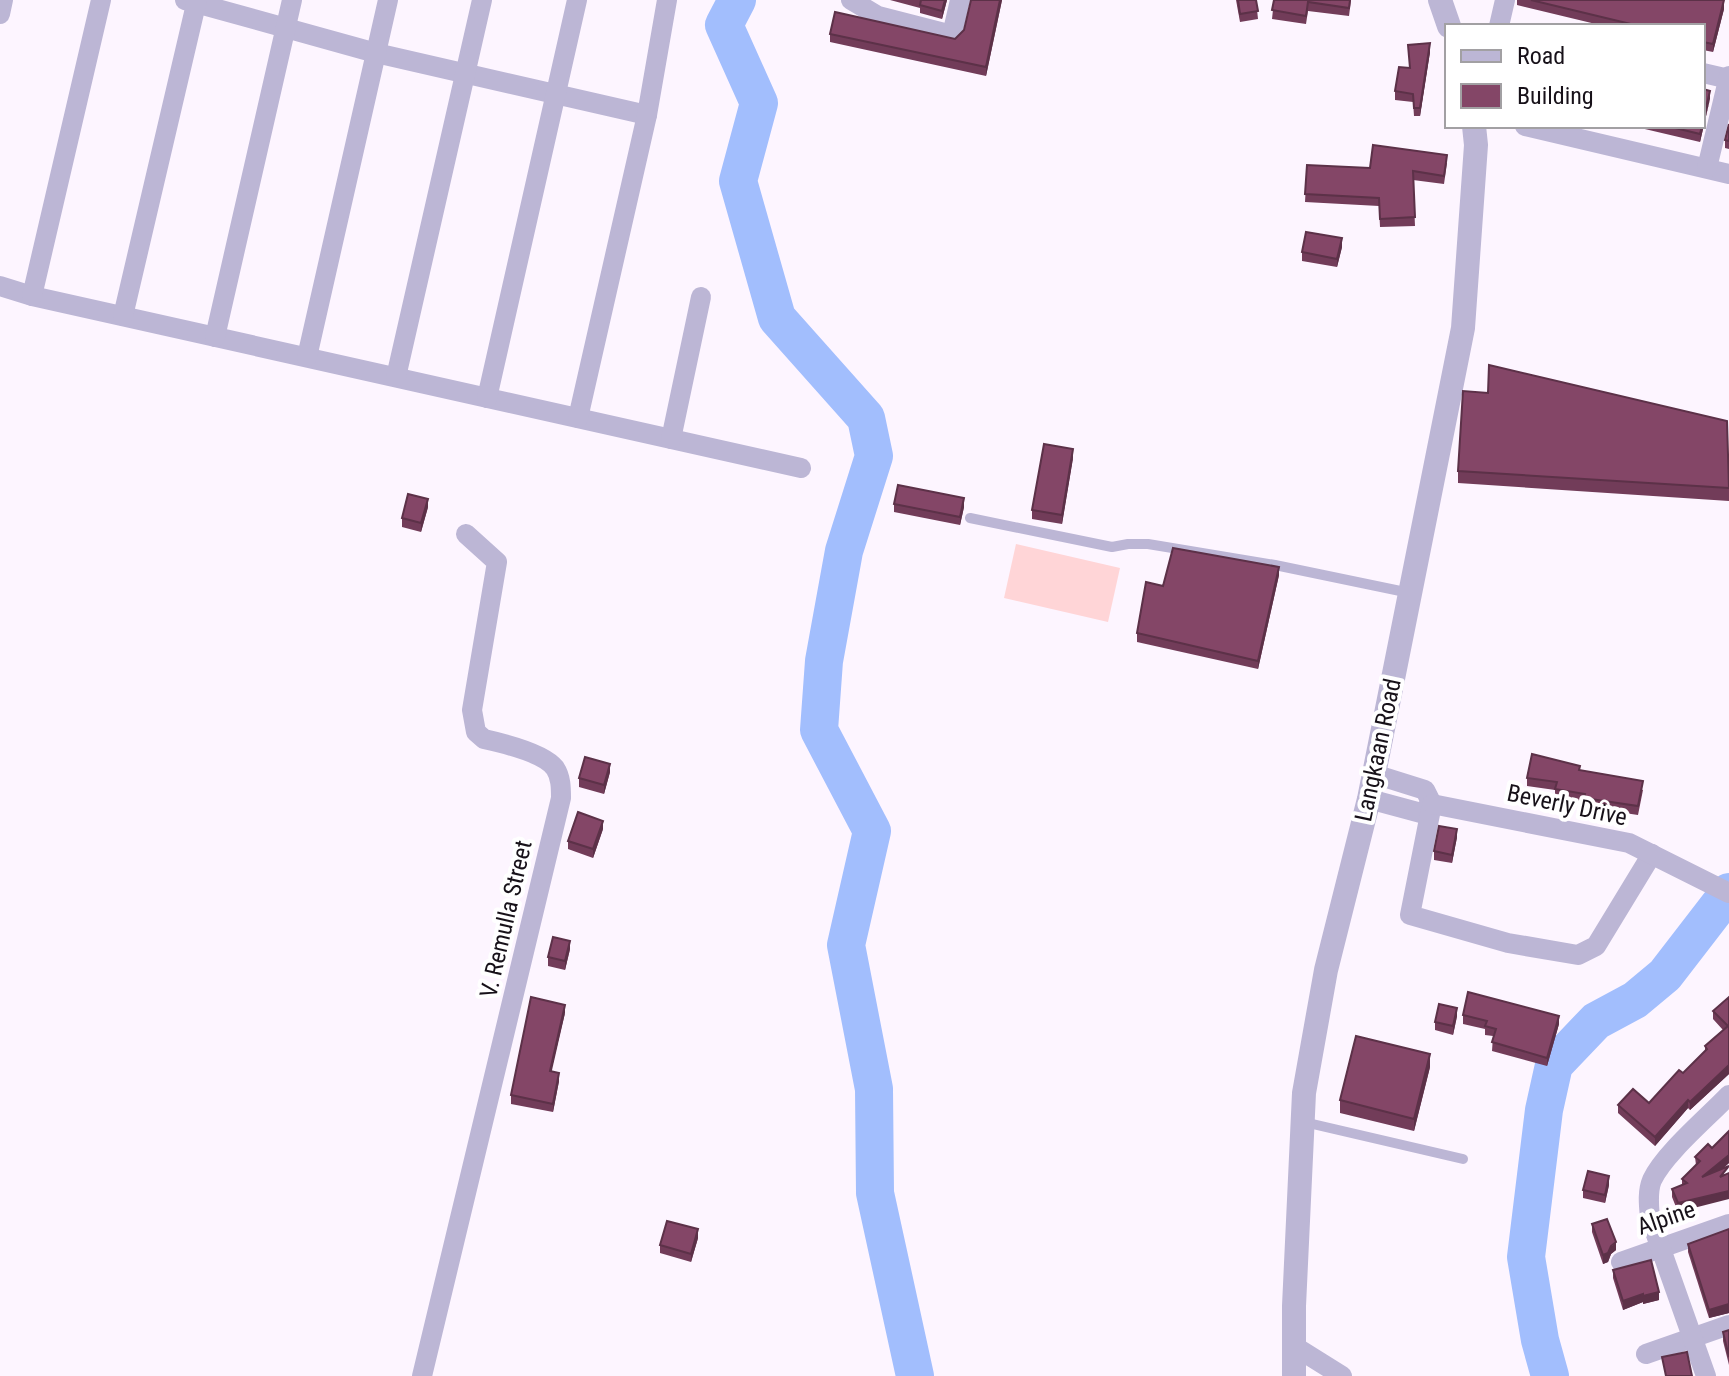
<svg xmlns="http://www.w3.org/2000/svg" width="1729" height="1376" font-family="'Roboto Condensed',sans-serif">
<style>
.green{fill:#ffd5d7}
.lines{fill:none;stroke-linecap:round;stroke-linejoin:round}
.river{stroke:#a2befd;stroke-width:38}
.service{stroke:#bcb6d5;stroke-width:10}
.minor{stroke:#bcb6d5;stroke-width:20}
.tertiary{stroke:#bcb6d5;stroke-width:24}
.wall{fill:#723c59}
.shaded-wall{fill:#5c3148}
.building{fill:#844667;stroke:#5c3148;stroke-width:2}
.labels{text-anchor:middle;stroke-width:8;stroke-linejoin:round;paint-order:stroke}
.street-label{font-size:24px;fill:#171119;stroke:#fff}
</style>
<rect width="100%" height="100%" fill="#fdf5ff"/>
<path class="green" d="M1016 544 1120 568 1108 622 1004 598Z"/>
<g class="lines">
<g class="river">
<path d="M737 0 724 25 759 103 738 181 777 318 866 418 874 456 844 551 824 661 819 730 872 831 846 945 874 1089 875 1193 915 1376"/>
<path d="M1550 1376 1540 1340 1526 1257 1544 1110 1554 1065 1596 1021 1635 1000 1665 975 1729 892"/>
</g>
<g class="service">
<path d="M970 518 1112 547 1128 544H1148L1275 565 1410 593"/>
<path d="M1304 1122 1463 1159"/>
</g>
<g class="minor">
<path d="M185 0 376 53 647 115"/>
<path d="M851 0 878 16 952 35 960 0"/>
<path d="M0 14 3 0"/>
<path d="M1499 26 1505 0"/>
<path d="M1703 73 1729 79"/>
<path d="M1525 126 1729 174"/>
<path d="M1707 168 1729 76"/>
<path d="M0 286 32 296 801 468"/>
<path d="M32 296 101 0"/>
<path d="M123 316 197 0"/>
<path d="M215 337 292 0"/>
<path d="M307 357 388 0"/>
<path d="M396 377 482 0"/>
<path d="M487 398 577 0"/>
<path d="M578 418 647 115 667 0"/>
<path d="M671 439 701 297"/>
<path d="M1374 774 1425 790 1432 804"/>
<path d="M1369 799 1421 813 1432 804"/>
<path d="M1432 804 1410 915 1508 943 1578 955 1596 946 1652 854"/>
<path d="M1432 804 1629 843 1729 893"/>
<path d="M1621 1262 1729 1224"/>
<path d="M1294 1346 1342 1376"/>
<path d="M1646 1354 1729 1325"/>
<path d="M422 1376 561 798C561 788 561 777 555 768 544 753 502 743 484 739L476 732 472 710 497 562 466 534"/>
<path d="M1706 1376 1650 1218C1649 1206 1647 1192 1652 1180 1664 1154 1708 1117 1729 1095"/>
</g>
<g class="tertiary">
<path d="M1440 0 1449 26"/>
<path d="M1294 1376V1306L1304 1093 1326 970 1369 799 1463 328 1476 145 1474 126"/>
</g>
</g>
<g class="wall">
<path d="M890 0H947L942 19 920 13V8Z"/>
<path d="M971 0H1002L986 76 830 42V34L955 39 964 30Z"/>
<path d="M1236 0H1256L1258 19 1240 22Z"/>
<path d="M1274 0H1351L1349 16 1308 11 1306 24 1272 19Z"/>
<path d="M1517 0H1724V9L1713 52 1703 50V26H1604L1517 5Z"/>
<path d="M1408 45 1430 52 1420 116H1414L1413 102 1395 100V91L1410 68Z"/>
<path d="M1710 99 1700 142 1632 126H1703Z"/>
<path d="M1729 124V149L1725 148V140Z"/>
<path d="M1447 163 1444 184 1413 180 1415 226 1380 227 1379 206 1305 202 1307 165 1370 168Z"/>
<path d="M1342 247 1337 267 1302 261V252Z"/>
<path d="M1073 458 1062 524 1032 519V510Z"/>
<path d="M1458 471 1729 483V501L1458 483Z"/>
<path d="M894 504 964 507 960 525 894 512Z"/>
<path d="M428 507 421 532 402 527V518Z"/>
<path d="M1279 575 1258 669 1137 642V633L1163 586Z"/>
<path d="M1580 770 1643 790 1638 815 1584 807V802L1555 797V790L1527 786V778Z"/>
<path d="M610 772 604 794 579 787V778Z"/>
<path d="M603 829 593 858 568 849V841Z"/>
<path d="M1457 837 1452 863 1434 860V851Z"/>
<path d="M570 949 565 970 548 966V957Z"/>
<path d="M1729 997V1074L1690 1110 1688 1108 1655 1146 1618 1113V1105L1649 1103 1683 1073 1705 1051V1046L1723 1030 1713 1019V1011Z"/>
<path d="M565 1013 551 1071 559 1081 553 1112 511 1104V1095Z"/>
<path d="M1463 1015 1559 1024 1547 1066 1492 1051 1493 1036 1485 1035V1029L1463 1024Z"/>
<path d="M1457 1016 1453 1035 1435 1030V1022Z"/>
<path d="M1430 1067 1414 1131 1340 1113V1100Z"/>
<path d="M1729 1131V1163L1678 1212 1672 1197V1189L1682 1185V1179L1696 1165 1695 1157 1712 1148Z"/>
<path d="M1609 1185 1605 1203 1583 1198V1190Z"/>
<path d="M1592 1224 1616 1250 1611 1254 1608 1262 1603 1264 1592 1232Z"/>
<path d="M1729 1229V1313L1709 1318 1688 1252V1244Z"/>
<path d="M698 1238 691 1262 660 1253V1245Z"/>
<path d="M1613 1270 1659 1300 1643 1304V1302L1623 1310 1613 1278Z"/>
<path d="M1729 1330V1365L1723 1341V1332Z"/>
</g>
<g class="shaded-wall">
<path d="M945 0H947L942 19V11Z"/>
<path d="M1000 0H1002L986 76V67Z"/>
<path d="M1724 0V9L1713 52V44Z"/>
<path d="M1430 43V52L1420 116V108Z"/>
<path d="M1710 91V99L1700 142V134L1702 126H1703V120Z"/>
<path d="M1342 238V247L1337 267V259Z"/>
<path d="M1073 449V458L1062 524V515Z"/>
<path d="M964 498V507L960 525V517Z"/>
<path d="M428 499V507L421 532V523Z"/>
<path d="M1279 567V575L1258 669V661Z"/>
<path d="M610 764V772L604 794V785Z"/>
<path d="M603 821V829L593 858V849Z"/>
<path d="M1457 829V837L1452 863V855Z"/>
<path d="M570 941V949L565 970V961Z"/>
<path d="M565 1005V1013L550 1079V1071Z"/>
<path d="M1457 1008V1016L1453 1035V1026Z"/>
<path d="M1559 1016V1024L1547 1066V1058Z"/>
<path d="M1430 1054V1067L1414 1131V1119Z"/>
<path d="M1729 1065V1074L1690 1110V1102Z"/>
<path d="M559 1073V1081L553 1112V1104Z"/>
<path d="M1688 1100V1108L1655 1146V1137Z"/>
<path d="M1729 1155V1163L1702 1185V1177Z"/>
<path d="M1609 1176V1185L1605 1203V1195Z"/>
<path d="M1729 1191V1199L1678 1212V1203Z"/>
<path d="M698 1229V1238L691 1262V1254Z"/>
<path d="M1616 1242V1250L1611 1254 1608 1262 1603 1264V1255Z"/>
<path d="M1659 1292V1300L1643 1304V1296Z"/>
<path d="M1643 1294V1302L1623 1310V1301Z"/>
<path d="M1729 1304V1313L1709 1318V1310Z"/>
</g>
<g class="building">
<path d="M921 0H945L942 11 920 5Z"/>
<path d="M971 0H1000L986 67 830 34 835 12 955 39 964 30Z"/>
<path d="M1238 0H1256L1258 11 1240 14Z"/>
<path d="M1274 0H1350L1349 8 1308 2 1306 16 1272 10Z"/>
<path d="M1531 0H1724L1713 44 1703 42V26H1639Z"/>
<path d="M1430 43 1420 108H1414L1413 94 1395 91 1399 67 1410 68 1408 45Z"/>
<path d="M1703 89 1710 91 1703 120Z"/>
<path d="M1729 124V141L1725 140Z"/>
<path d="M1667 126H1702L1700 134Z"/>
<path d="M1373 145 1447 155 1444 176 1413 171 1415 217 1380 219 1379 198 1305 194 1307 165 1370 168Z"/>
<path d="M1306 232 1342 238 1337 259 1302 252Z"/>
<path d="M1489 365 1727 421 1729 488 1458 471 1463 391 1488 393Z"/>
<path d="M1044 444 1073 449 1062 515 1032 510Z"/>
<path d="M898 485 964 498 960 517 894 504Z"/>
<path d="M408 494 428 499 421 523 402 518Z"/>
<path d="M1173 548 1279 567 1258 661 1137 633 1146 582 1163 586Z"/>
<path d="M1532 754 1580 766 1579 770 1643 781 1638 806 1584 798 1585 794 1555 789 1557 782 1527 778Z"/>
<path d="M585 757 610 764 604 785 579 778Z"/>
<path d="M578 812 603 821 593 849 568 841Z"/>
<path d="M1439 826 1457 829 1452 855 1434 851Z"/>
<path d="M553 937 570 941 565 961 548 957Z"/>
<path d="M1468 992 1559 1016 1547 1058 1492 1042 1496 1029 1485 1026 1487 1021 1463 1015Z"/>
<path d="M531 997 565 1005 550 1071 559 1073 553 1104 511 1095Z"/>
<path d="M1729 997V1065L1690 1102 1688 1100 1655 1137 1618 1105 1633 1089 1649 1103 1679 1070 1683 1073 1707 1049 1705 1046 1728 1026 1713 1011Z"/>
<path d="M1439 1004 1457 1008 1453 1026 1435 1022Z"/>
<path d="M1356 1036 1430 1054 1414 1119 1340 1100Z"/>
<path d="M1729 1131V1155L1702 1177 1729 1166 1720 1177 1729 1173V1191L1678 1203 1672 1189 1687 1183 1682 1179 1700 1161 1695 1157 1708 1144 1712 1148Z"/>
<path d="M1588 1171 1609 1176 1605 1195 1583 1190Z"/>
<path d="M1607 1219 1616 1242 1611 1246 1608 1253 1603 1255 1592 1224Z"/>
<path d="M667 1221 698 1229 691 1254 660 1245Z"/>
<path d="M1729 1229V1304L1709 1310 1688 1244Z"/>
<path d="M1651 1260 1659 1292 1643 1296V1294L1623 1301 1613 1270Z"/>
<path d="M1729 1330V1357L1723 1332Z"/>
<path d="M1687 1352 1692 1376H1666L1662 1357Z"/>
</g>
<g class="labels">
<g class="street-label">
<text transform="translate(1378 750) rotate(-78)" y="8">Langkaan Road</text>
<text transform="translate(1567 805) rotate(12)" y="8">Beverly Drive</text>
<text transform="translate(506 919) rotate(-77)" y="8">V. Remulla Street</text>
<text transform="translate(1666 1218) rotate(-19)" y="8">Alpine</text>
</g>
</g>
<rect x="1445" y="24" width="260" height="104" fill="#ffffff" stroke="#a2a0a3" stroke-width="2"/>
<rect x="1461" y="50" width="40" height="12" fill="#bcb6d5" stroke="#a2a0a3" stroke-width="2"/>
<text x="1517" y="64" font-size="24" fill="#171119">Road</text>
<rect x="1461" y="84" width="40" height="24" fill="#844667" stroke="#a2a0a3" stroke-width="2"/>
<text x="1517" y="104" font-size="24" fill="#171119">Building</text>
</svg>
